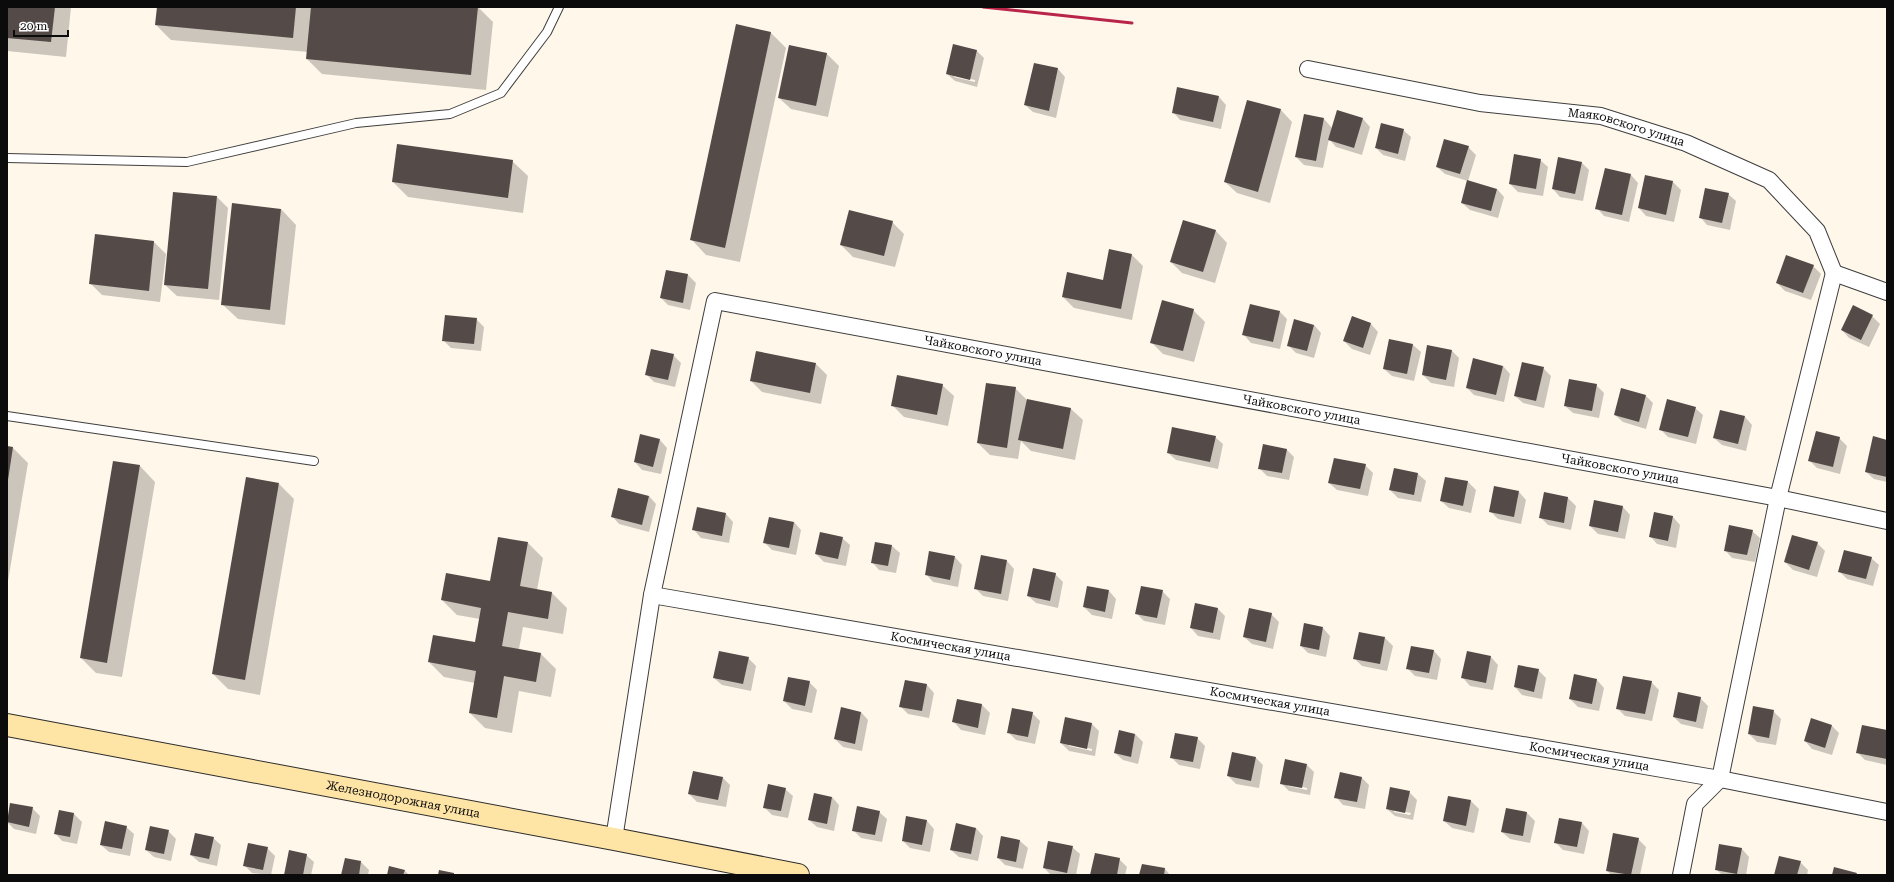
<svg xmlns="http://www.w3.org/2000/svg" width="1894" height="882" font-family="'Roboto Serif',serif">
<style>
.shadow{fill:#0003;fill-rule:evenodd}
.building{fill:#544a48}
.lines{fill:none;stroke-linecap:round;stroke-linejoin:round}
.lane-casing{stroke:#3e3e3e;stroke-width:10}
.street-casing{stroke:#3e3e3e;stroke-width:18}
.secondary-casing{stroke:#2d2d2d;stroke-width:24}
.lane{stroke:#fff;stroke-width:8}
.street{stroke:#fff;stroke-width:16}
.secondary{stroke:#fee4a5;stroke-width:22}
.rail{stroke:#b92548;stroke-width:3}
.labels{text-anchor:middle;stroke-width:4;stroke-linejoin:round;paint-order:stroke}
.street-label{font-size:12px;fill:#0b0b0b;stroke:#fff}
</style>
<rect width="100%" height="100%" fill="#fff7ea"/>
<g class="shadow">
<path d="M7 7H71L66 57 7 51Z"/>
<path d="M158 7H478L493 22 486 90 322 74 307 59 308 52 171 40 156 25Z"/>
<path d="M736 26 771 33 786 48 740 262 706 255 691 239Z"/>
<path d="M789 47 827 54 839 66 828 117 791 109 779 98Z"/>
<path d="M977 51 984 58 977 87 955 81 947 74ZM954 75 975 80V82L954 77Z"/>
<path d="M1058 69 1065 77 1056 118 1033 112 1025 105Z"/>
<path d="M1219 97 1226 105 1221 129 1180 120 1173 112Z"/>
<path d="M1281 110 1292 122 1270 203 1237 193 1225 182Z"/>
<path d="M1338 111 1363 119 1370 127 1362 155 1336 147 1329 139 1323 168 1304 165 1296 157 1324 119 1332 128Z"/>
<path d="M1403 130 1411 137 1405 161 1383 155 1376 148Z"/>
<path d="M1468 147 1476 155 1468 181 1445 174 1437 167Z"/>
<path d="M1540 160 1548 167 1543 196 1518 192 1510 184Z"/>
<path d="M512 161 528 176 523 213 408 197 393 182Z"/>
<path d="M1582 163 1589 170 1583 201 1560 197 1553 189Z"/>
<path d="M1631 175 1638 183 1629 222 1604 216 1597 208Z"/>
<path d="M1646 176 1673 182 1681 190 1674 222 1646 216 1639 208Z"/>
<path d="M1497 189 1504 197 1498 218 1470 210 1462 203Z"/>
<path d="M1728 194 1736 201 1730 230 1707 225 1700 217Z"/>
<path d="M217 197 228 208 219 300 177 296 165 285Z"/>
<path d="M281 209 296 225 285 325 238 319 222 304Z"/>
<path d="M1184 221 1216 231 1227 243 1215 283 1182 273 1171 262Z"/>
<path d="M892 222 904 234 895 267 853 257 841 245Z"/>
<path d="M96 235 154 242 166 254 160 302 102 295 90 283Z"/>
<path d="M1132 255 1143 266 1132 320 1074 308 1063 297 1103 281Z"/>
<path d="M1813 266 1821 274 1811 300 1785 291 1777 283Z"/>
<path d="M666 271 688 275 696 283 690 310 668 305 661 298Z"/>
<path d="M1193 310 1205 322 1194 362 1163 354 1151 342Z"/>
<path d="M1280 312 1287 319 1280 349 1251 343 1244 335Z"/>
<path d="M1872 316 1880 324 1869 347 1849 338 1842 330Z"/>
<path d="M1352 317 1371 324 1378 332 1370 355 1352 349 1344 341Z"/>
<path d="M476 319 484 327 481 351 451 348 443 340Z"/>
<path d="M1314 325 1321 333 1314 358 1296 353 1288 345Z"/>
<path d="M1390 340 1413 345 1421 352 1414 381 1392 376 1384 369Z"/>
<path d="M1452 351 1459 358 1454 387 1431 383 1423 375Z"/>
<path d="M673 355 681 363 675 387 654 382 647 375Z"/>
<path d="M816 364 827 375 821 404 762 392 751 381Z"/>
<path d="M1503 366 1510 374 1504 402 1474 395 1467 388Z"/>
<path d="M1543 368 1551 376 1544 408 1523 403 1515 396Z"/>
<path d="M942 385 954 396 948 426 904 417 892 405Z"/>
<path d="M1596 385 1604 393 1599 418 1573 413 1565 406Z"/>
<path d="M1015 388 1027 400 1071 409 1083 420 1075 460 1031 451 1021 441 1018 459 990 455 978 443Z"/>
<path d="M1646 396 1653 403 1646 429 1623 422 1615 415Z"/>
<path d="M1695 408 1703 415 1696 444 1668 437 1660 429Z"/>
<path d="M1745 417 1752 425 1746 451 1722 445 1714 438Z"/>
<path d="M1215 437 1223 444 1218 469 1176 460 1168 453Z"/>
<path d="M1839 438 1847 446 1840 474 1817 468 1809 460Z"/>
<path d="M660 440 667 448 661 474 642 470 635 462Z"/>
<path d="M1887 441V482L1874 479 1866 472Z"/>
<path d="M7 447 13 448 28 463 7 587Z"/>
<path d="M1286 449 1294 457 1289 480 1267 476 1259 468Z"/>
<path d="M1365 465 1373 473 1368 496 1337 490 1329 483Z"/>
<path d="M140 466 155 482 122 677 96 673 81 658Z"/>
<path d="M1395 469 1418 474 1426 481 1421 502 1398 498 1390 490Z"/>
<path d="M1446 478 1468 482 1476 490 1471 513 1449 508 1441 501Z"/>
<path d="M279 484 294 499 260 695 228 689 213 674Z"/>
<path d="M1519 492 1526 500 1521 524 1498 519 1490 511Z"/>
<path d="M1545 493 1568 498 1576 506 1571 530 1548 525 1540 517Z"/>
<path d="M649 496 656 504 649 532 619 524 612 516Z"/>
<path d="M1623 507 1630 515 1625 539 1598 534 1590 526Z"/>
<path d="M726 514 733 522 729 543 701 538 694 530Z"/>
<path d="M1654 514 1673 517 1680 525 1676 548 1657 544 1650 536Z"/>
<path d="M794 522 801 530 796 555 772 550 764 542Z"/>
<path d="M1752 531 1760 538 1755 562 1732 558 1725 550Z"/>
<path d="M842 538 850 545 846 566 824 562 816 554Z"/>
<path d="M528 543 543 558 537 590 552 593 567 608 563 634 523 627 519 649 541 654 556 669 551 697 519 691 512 733 485 728 470 713 475 683 444 677 429 662 475 643 480 619 457 615 442 600 491 582Z"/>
<path d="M876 543 892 546 900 553 896 573 879 570 872 562Z"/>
<path d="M1817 543 1825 551 1817 577 1793 570 1785 562Z"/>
<path d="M955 557 962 565 958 587 933 582 926 574Z"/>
<path d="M1871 558 1879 565 1873 586 1847 579 1839 571Z"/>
<path d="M1007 561 1014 569 1008 601 983 596 975 588Z"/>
<path d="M1055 574 1063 582 1058 608 1036 603 1028 596Z"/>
<path d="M1109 591 1116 599 1112 619 1092 615 1084 607Z"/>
<path d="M1162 591 1170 599 1165 625 1144 621 1136 613Z"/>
<path d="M1218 609 1225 616 1220 640 1198 636 1191 628Z"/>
<path d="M1271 614 1279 622 1273 649 1252 644 1244 637Z"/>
<path d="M1323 628 1330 636 1326 657 1308 653 1301 646Z"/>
<path d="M1360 633 1385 638 1393 646 1387 671 1362 666 1354 658Z"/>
<path d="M1434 651 1441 659 1437 680 1415 676 1407 668Z"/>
<path d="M1491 657 1498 665 1493 690 1470 686 1463 678Z"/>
<path d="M748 658 756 666 751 691 722 685 714 678Z"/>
<path d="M1538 670 1546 678 1542 699 1522 695 1515 687Z"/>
<path d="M1597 680 1604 688 1599 711 1578 707 1570 699Z"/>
<path d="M905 681 927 685 934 693 929 718 908 714 900 706Z"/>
<path d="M809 682 817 690 812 713 792 709 784 701Z"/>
<path d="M1651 682 1659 690 1652 721 1625 716 1617 708Z"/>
<path d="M1700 698 1708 706 1703 729 1681 724 1674 717Z"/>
<path d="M958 700 982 705 990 713 985 735 961 730 954 722Z"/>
<path d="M1773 711 1781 719 1776 745 1757 742 1749 734Z"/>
<path d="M861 712 868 720 862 751 843 747 835 739Z"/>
<path d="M1032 713 1040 721 1035 744 1016 740 1008 732Z"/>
<path d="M1812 719 1832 726 1839 733 1832 755 1812 749 1805 741Z"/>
<path d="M1092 724 1099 731 1095 756 1069 751 1061 743ZM1069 744 1092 749V751L1069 746Z"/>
<path d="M1119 731 1135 734 1143 742 1138 764 1123 760 1115 753Z"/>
<path d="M1887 731V765L1865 760 1857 752Z"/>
<path d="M1197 738 1205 746 1200 769 1179 765 1171 757Z"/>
<path d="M1256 758 1263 765 1259 788 1236 784 1228 776Z"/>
<path d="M1307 765 1314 772 1310 795 1289 791 1281 783ZM1288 784 1307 788V790L1288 786Z"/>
<path d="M722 777 730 785 726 807 697 802 689 794Z"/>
<path d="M1362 778 1369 785 1365 809 1343 805 1336 797Z"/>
<path d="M785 789 793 796 788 818 772 815 764 807Z"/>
<path d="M1409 792 1417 800 1413 820 1395 816 1387 809ZM1394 810 1411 813 1410 815 1394 812Z"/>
<path d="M832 797 839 805 834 831 817 827 809 820Z"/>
<path d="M1449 797 1471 801 1479 809 1474 833 1452 828 1444 821Z"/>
<path d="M11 804 32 808 40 816 36 834 14 829 7 822Z"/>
<path d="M1507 809 1527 813 1535 821 1530 843 1510 839 1502 832Z"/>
<path d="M59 811 74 814 82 822 77 844 62 841 55 833Z"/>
<path d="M879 812 887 819 882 842 861 838 853 830Z"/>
<path d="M907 817 927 821 934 829 930 852 910 848 903 841Z"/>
<path d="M1582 823 1589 831 1584 854 1563 850 1555 842Z"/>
<path d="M126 827 134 834 130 856 109 852 101 845Z"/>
<path d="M976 828 983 836 978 861 959 857 951 850Z"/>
<path d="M168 831 176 839 171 861 154 857 146 850Z"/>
<path d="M1002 837 1020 841 1028 848 1023 869 1005 865 998 858Z"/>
<path d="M213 838 221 845 217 866 199 862 191 855Z"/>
<path d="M1638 839 1646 847 1640 875H1611L1607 870Z"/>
<path d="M1049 842 1072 847 1080 854 1076 875H1051L1044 868Z"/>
<path d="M267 848 275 856 271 875 252 873 244 865Z"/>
<path d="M1742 849 1749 857 1746 875H1722L1716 869Z"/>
<path d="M306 855 314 862 311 875H286Z"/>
<path d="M346 859 361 862 369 870 368 875H342Z"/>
<path d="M1119 859 1127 867 1125 875H1091Z"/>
<path d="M1800 862 1808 870 1807 875H1775Z"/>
<path d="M1165 869 1170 875H1141Z"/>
<path d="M404 870 409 875H388Z"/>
</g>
<g class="building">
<path d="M7 7H55L51 42 7 38Z"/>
<path d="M157 7H296L293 38 155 25Z"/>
<path d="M311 7H478L471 75 306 59Z"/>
<path d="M736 24 771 32 725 248 690 240Z"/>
<path d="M953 44 977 50 970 80 946 74Z"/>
<path d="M789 45 827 53 816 106 778 98Z"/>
<path d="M1034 63 1058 68 1049 111 1024 105Z"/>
<path d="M1177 87 1219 96 1213 122 1172 113Z"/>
<path d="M1247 100 1281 109 1258 192 1224 182Z"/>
<path d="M1337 110 1363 118 1354 148 1328 140Z"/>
<path d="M1304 114 1324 118 1316 161 1295 157Z"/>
<path d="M1381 123 1404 129 1398 154 1375 148Z"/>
<path d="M1444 139 1469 146 1460 174 1436 167Z"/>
<path d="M397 144 513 160 508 198 392 182Z"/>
<path d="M1514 154 1541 159 1536 189 1509 184Z"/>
<path d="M1558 157 1582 162 1575 194 1552 189Z"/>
<path d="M1605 168 1631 174 1622 215 1595 209Z"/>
<path d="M1645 175 1673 181 1666 215 1638 208Z"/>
<path d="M1467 180 1497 189 1491 211 1461 203Z"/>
<path d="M1705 188 1729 193 1722 223 1699 218Z"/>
<path d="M173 192 217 196 208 289 164 285Z"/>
<path d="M232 203 281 209 270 310 221 305Z"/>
<path d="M849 210 893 221 884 256 840 245Z"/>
<path d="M1183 220 1216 230 1203 272 1170 262Z"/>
<path d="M95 234 154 241 149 291 89 284Z"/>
<path d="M1109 249 1132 254 1121 309 1062 297 1067 272 1103 280Z"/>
<path d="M1786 255 1814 265 1803 293 1776 283Z"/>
<path d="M666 270 688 274 683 303 660 298Z"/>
<path d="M1162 300 1194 309 1183 351 1150 343Z"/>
<path d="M1250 304 1280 311 1273 342 1242 335Z"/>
<path d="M1853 305 1873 315 1861 340 1841 330Z"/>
<path d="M445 315 477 318 474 344 442 341Z"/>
<path d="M1352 316 1371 323 1363 348 1343 341Z"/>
<path d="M1294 319 1314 325 1307 351 1287 346Z"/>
<path d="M1389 339 1413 344 1407 374 1383 369Z"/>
<path d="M1427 345 1452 350 1446 380 1422 375Z"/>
<path d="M651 349 674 354 668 380 645 375Z"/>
<path d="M756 351 816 363 810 393 750 381Z"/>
<path d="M1473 358 1503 366 1496 395 1466 388Z"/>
<path d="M1522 362 1544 367 1536 401 1514 396Z"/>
<path d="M897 375 943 384 937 415 891 406Z"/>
<path d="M1569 379 1597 384 1592 411 1564 406Z"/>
<path d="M986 383 1016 387 1007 448 977 443Z"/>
<path d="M1621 388 1646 395 1639 422 1614 415Z"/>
<path d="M1027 399 1071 408 1063 449 1018 440Z"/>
<path d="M1667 399 1696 407 1688 437 1659 430Z"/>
<path d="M1720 410 1745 416 1738 444 1713 438Z"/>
<path d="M1172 427 1216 436 1210 462 1167 453Z"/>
<path d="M1816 431 1840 437 1833 467 1808 461Z"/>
<path d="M640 434 660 439 653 467 634 462Z"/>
<path d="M1873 436 1887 440V477L1865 472Z"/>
<path d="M1263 444 1287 449 1282 473 1258 469Z"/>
<path d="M7 446 13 447 8 480H7Z"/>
<path d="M1334 458 1366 464 1360 489 1328 483Z"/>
<path d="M113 461 140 465 107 663 80 658Z"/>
<path d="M1394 468 1418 473 1414 495 1389 490Z"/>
<path d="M246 477 279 483 245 680 212 674Z"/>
<path d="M1445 477 1468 481 1463 506 1440 501Z"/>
<path d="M1494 486 1519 491 1514 517 1489 512Z"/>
<path d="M618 488 649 496 642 525 611 517Z"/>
<path d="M1544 492 1568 497 1564 523 1539 518Z"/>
<path d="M1594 500 1623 506 1618 532 1589 526Z"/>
<path d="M697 507 726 513 722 536 692 530Z"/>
<path d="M1654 512 1673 516 1668 541 1649 537Z"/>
<path d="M769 517 794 522 789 548 763 543Z"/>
<path d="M1729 525 1753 530 1747 555 1724 551Z"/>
<path d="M820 532 843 537 838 559 815 554Z"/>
<path d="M1792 535 1818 542 1809 570 1784 562Z"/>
<path d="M498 537 528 542 520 586 552 592 548 619 508 612 502 646 541 653 536 682 504 676 497 718 469 713 476 671 428 662 433 635 475 642 481 608 441 600 446 573 490 581Z"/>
<path d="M875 542 892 545 888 566 871 563Z"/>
<path d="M1844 550 1872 557 1866 579 1838 572Z"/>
<path d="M929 551 955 556 950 580 925 575Z"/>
<path d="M981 555 1007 560 1001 594 974 589Z"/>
<path d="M1033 568 1056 573 1050 601 1027 596Z"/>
<path d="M1087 586 1109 590 1105 612 1083 607Z"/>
<path d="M1141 586 1163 590 1157 618 1135 614Z"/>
<path d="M1195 603 1218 608 1213 633 1190 628Z"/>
<path d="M1249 608 1272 613 1266 642 1243 637Z"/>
<path d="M1304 623 1323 627 1319 650 1300 646Z"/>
<path d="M1359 632 1385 637 1380 664 1353 659Z"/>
<path d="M1411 646 1434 650 1429 673 1406 669Z"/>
<path d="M719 651 749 657 743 684 713 678Z"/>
<path d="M1467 651 1491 656 1486 683 1461 678Z"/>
<path d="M1518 665 1539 669 1534 692 1514 687Z"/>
<path d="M1574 674 1597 679 1592 704 1569 699Z"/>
<path d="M1623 676 1652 681 1645 714 1616 709Z"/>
<path d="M788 677 810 681 805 706 783 701Z"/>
<path d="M905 680 927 684 922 711 899 707Z"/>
<path d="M1678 692 1701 697 1696 722 1673 717Z"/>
<path d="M957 699 982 704 978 728 952 722Z"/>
<path d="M1753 706 1774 710 1769 738 1748 734Z"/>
<path d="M841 707 861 712 855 744 834 739Z"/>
<path d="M1012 708 1033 712 1028 737 1007 733Z"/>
<path d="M1065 717 1092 723 1087 749 1060 743Z"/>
<path d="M1811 718 1832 725 1825 748 1804 741Z"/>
<path d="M1862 725 1887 730V759L1856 753Z"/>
<path d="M1119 730 1135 734 1131 757 1114 753Z"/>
<path d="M1175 733 1198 737 1193 762 1170 758Z"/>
<path d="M1232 752 1256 757 1251 781 1227 776Z"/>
<path d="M1285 759 1307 764 1302 788 1280 784Z"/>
<path d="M693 771 723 777 718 800 688 794Z"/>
<path d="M1340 772 1362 777 1357 802 1334 798Z"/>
<path d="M768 784 786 788 781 811 763 808Z"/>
<path d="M1390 787 1410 791 1405 813 1386 809Z"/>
<path d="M814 793 832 797 827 824 808 820Z"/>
<path d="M1448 796 1471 800 1466 826 1443 821Z"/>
<path d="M10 803 33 807 29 827 7 822Z"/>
<path d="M857 806 880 811 875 835 852 831Z"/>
<path d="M1506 808 1527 812 1523 836 1501 832Z"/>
<path d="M59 810 74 813 70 837 54 834Z"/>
<path d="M906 816 927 820 922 845 902 841Z"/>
<path d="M1559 818 1582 822 1577 847 1554 843Z"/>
<path d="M105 821 127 826 122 849 100 845Z"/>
<path d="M956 823 976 828 971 854 950 850Z"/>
<path d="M150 826 169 830 164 854 145 850Z"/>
<path d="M195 833 214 837 209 859 190 855Z"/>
<path d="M1613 833 1639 838 1631 875 1606 871Z"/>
<path d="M1001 836 1020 840 1016 862 997 858Z"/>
<path d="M1048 841 1073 846 1067 873 1043 868Z"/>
<path d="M248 843 268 847 263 870 243 866Z"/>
<path d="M1719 844 1742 848 1737 874 1715 870Z"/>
<path d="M289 850 307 854 303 875H284Z"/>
<path d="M1095 853 1120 858 1117 875H1090Z"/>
<path d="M1779 856 1801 861 1797 875H1774Z"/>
<path d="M345 858 361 861 359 875H341Z"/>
<path d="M1142 864 1165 868 1164 875H1139Z"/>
<path d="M389 866 405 870 403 875H387Z"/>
<path d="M1834 867 1857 873 1856 875H1832Z"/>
<path d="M439 870 454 873V875H438Z"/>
</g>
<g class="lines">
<g class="lane-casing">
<g id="lane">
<path d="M7 158 187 162 356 123 450 114 501 93 547 32 559 7"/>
<path d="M7 416 314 461"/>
</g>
</g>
<g class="street-casing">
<g id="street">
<path id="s1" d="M1308 69 1480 103 1601 116 1686 143 1769 180 1817 231 1834 273 1887 292"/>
<path id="s2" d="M652 595 1720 779 1887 812"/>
<path id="s3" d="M614 839 652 595 715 301 1778 498 1887 521"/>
<path d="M1681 875 1695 804 1720 779 1778 498 1834 273"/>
</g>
</g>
<g class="secondary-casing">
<g id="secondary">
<path id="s4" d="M7 725 614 839 798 875"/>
</g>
</g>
<use href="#lane" class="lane"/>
<use href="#street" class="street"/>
<use href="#secondary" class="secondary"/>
<path class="rail" d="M983 7 1132 23"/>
</g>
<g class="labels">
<g class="street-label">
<text dy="4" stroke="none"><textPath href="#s1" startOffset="324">Маяковского улица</textPath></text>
<text dy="4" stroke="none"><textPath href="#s3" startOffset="820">Чайковского улица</textPath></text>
<text dy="4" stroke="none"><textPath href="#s3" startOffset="1144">Чайковского улица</textPath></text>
<text dy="4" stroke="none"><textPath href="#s3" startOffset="1468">Чайковского улица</textPath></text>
<text dy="4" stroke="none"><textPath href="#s2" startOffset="303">Космическая улица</textPath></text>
<text dy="4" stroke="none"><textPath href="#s2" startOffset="627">Космическая улица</textPath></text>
<text dy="4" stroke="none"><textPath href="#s2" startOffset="951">Космическая улица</textPath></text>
<text dy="4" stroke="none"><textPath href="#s4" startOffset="403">Железнодорожная улица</textPath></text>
</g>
</g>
<rect width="1894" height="882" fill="none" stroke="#0b0b0b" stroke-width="16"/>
<path d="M14 30v6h54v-6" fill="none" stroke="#0b0b0b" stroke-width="2"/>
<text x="20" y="30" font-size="12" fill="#0b0b0b" stroke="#ffffff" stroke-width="3" paint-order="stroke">20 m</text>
</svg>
